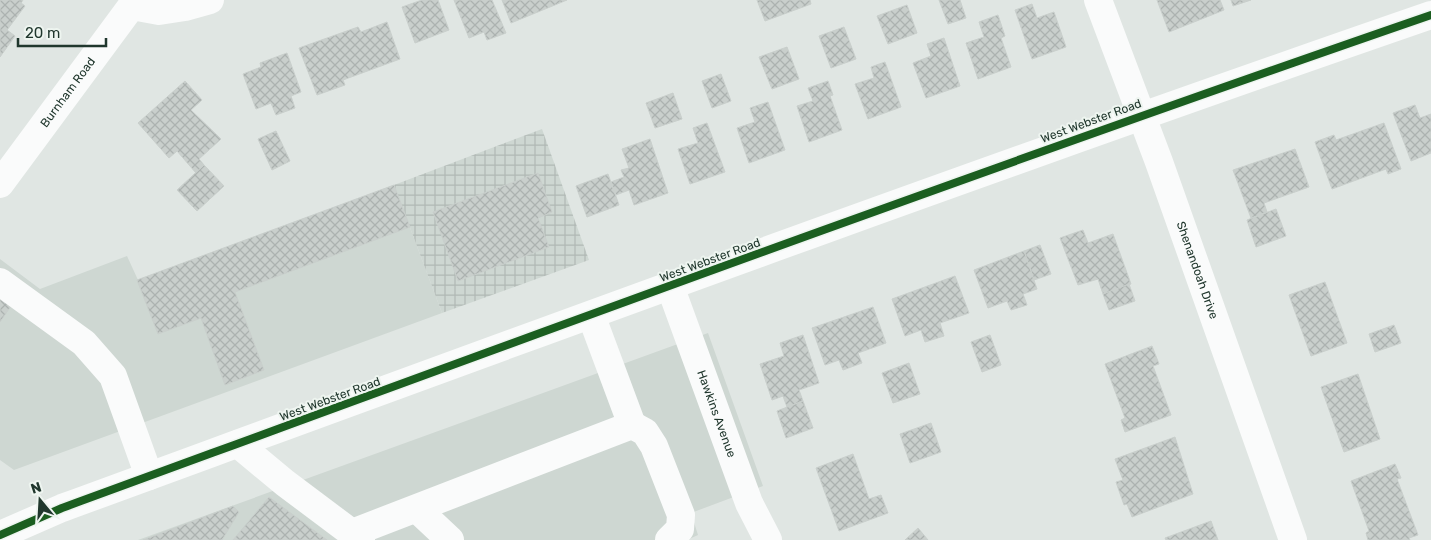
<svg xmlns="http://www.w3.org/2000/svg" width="1431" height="540" font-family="Rubik,sans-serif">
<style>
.built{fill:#ced7d2}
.industrial{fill:url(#industrial-grid)}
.building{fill:url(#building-cross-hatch);stroke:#c9cfcc}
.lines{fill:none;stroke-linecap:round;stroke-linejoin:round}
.minor{stroke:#fafbfb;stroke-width:28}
.cycleway-casing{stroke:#eef5f0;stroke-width:11}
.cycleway{stroke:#1b5e20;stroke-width:8}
.labels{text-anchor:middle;stroke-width:4;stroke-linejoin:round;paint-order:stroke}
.street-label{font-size:12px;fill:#20372d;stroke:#eef5f0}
</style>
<defs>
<pattern id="industrial-grid" width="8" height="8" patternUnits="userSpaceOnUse" patternTransform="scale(1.25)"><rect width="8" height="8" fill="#ced7d2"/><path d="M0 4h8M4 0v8" fill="none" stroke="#b1b9b5"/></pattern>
<pattern id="building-cross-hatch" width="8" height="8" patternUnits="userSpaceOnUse" patternTransform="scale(1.25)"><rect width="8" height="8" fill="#c9cfcc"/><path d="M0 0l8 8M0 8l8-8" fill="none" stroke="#acb2b0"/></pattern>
</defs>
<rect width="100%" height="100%" fill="#e0e6e3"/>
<g class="built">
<path d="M394 185 442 313 14 470 0 460V259L40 289 127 256 138 280Z"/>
<path d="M708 333 763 486 691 513 698 535 687 540H138Z"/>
</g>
<path class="industrial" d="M542 129 589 260 442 313 394 185Z"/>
<g class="building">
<path d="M0 0H23L21 3 25 6 7 30 15 36 0 57Z"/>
<path d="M422 0H438L449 30 415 43 402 7Z"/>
<path d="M454 0H492L506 33 487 40 484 32 469 38Z"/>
<path d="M502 0H567L511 23Z"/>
<path d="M757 0H810L811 4 765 21Z"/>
<path d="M939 0H960L966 18 948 24Z"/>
<path d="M1157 0H1220L1224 10 1169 32Z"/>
<path d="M1231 0H1251L1233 6Z"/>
<path d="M1032 4 1037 18 1054 12 1066 47 1032 59 1015 10Z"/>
<path d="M907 5 917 33 888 44 877 16Z"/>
<path d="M998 15 1005 36 1001 38 1011 67 978 79 966 43 984 37 979 22Z"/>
<path d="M387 22 400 59 343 80 345 85 317 95 299 48 358 27 361 32Z"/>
<path d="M844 27 856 59 831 68 819 36Z"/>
<path d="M944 38 960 86 926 98 913 63 931 56 927 44Z"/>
<path d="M787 47 799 79 772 89 759 57Z"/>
<path d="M287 53 301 92 291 96 295 108 276 115 271 103 256 109 243 74 261 67 260 63Z"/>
<path d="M885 62 901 107 868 119 855 84 874 78 871 67Z"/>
<path d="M721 74 731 101 712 108 702 81Z"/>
<path d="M185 81 202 100 191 110 221 139 199 159 204 165 196 173 177 151 169 158 138 123Z"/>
<path d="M828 81 833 95 830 96 842 130 809 142 797 106 813 101 808 88Z"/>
<path d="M673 93 682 119 655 128 646 103Z"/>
<path d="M768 102 785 150 749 163 737 128 755 122 750 108Z"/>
<path d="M1415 105 1420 118 1431 114V153L1411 161 1393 113Z"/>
<path d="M707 123 725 172 690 184 678 149 698 143 693 128Z"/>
<path d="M1384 123 1401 169 1388 174 1386 169 1332 189 1315 142 1334 135 1336 140Z"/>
<path d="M276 131 290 161 272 170 258 139Z"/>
<path d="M650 139 668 193 634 205 629 190 616 195 611 182 624 177 621 170 629 168 622 149Z"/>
<path d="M1295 149 1309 187 1264 203 1267 212 1251 218 1233 170Z"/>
<path d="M204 165 224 186 197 211 177 190Z"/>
<path d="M538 173 552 212 538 218 549 247 458 281 433 212Z"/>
<path d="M608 174 619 205 587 217 576 186Z"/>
<path d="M394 185 410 227 235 292 264 370 225 385 201 318 158 334 137 280Z"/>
<path d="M1276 209 1286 236 1256 247 1247 220Z"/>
<path d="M1083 230 1088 243 1113 234 1131 284 1103 294 1098 279 1078 285 1060 238Z"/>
<path d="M1040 245 1051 274 1034 280 1024 251Z"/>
<path d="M1024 251 1037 289 1023 294 1027 305 1011 310 1007 301 988 308 974 270Z"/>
<path d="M955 276 969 313 940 323 944 336 925 342 921 330 905 336 892 299Z"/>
<path d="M1325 282 1347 343 1311 356 1289 295Z"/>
<path d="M1129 284 1135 301 1109 310 1103 294Z"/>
<path d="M0 294 13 303 0 322Z"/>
<path d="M873 307 886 343 858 353 862 363 843 370 839 360 825 365 812 328Z"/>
<path d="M1394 325 1401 343 1375 352 1369 334Z"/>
<path d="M803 335 819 383 799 390 803 401 787 407 783 396 772 400 760 364 784 356 780 343Z"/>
<path d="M990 335 1001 365 982 372 971 342Z"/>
<path d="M1152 346 1159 364 1153 366 1171 415 1125 432 1121 420 1125 418 1105 364Z"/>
<path d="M909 363 920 394 893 403 882 373Z"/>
<path d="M1358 374 1380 439 1344 452 1321 387Z"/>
<path d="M803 401 813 428 786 438 777 411Z"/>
<path d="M931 423 941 452 910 463 900 434Z"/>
<path d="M1175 437 1193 494 1132 517 1127 504 1124 505 1116 482 1123 480 1115 459Z"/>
<path d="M853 454 869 499 881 495 888 513 839 531 816 468Z"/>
<path d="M1395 464 1401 478 1397 479 1418 535 1409 538 1410 540H1368L1366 533 1369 531 1351 481Z"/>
<path d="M269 497 327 540H233Z"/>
<path d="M233 506 239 512 222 540H143Z"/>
<path d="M1211 521 1218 540H1166L1165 538Z"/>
<path d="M918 528 928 540H905Z"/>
</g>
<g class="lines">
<g class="minor">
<path id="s1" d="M1098 0 1159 162 1293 540"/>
<path d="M132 6 159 11 185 7 210 0"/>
<path id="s2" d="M0 184 136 0"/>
<path d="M0 282 84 343 113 376 149 476"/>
<path id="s3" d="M670 286 749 503 768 540"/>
<path d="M591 315 632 425"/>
<path d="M238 444 285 483 361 540"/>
<path d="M417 509 450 540"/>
<path d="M352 533 632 425 645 432 654 446 681 515 680 529 669 540"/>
<path d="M0 535 62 508C518 341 973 173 1431 15"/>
</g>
<g class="cycleway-casing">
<path id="cycleway" d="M0 535 62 508C518 341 973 173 1431 15"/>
</g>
<use href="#cycleway" class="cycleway"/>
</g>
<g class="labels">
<g class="street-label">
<text dy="4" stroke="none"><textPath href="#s2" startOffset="114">Burnham Road</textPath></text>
<text transform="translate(1091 121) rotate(-20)" y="4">West Webster Road</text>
<text transform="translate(710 260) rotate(-20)" y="4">West Webster Road</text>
<text dy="4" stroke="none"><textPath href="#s1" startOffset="288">Shenandoah Drive</textPath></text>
<text transform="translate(330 399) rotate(-20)" y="4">West Webster Road</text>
<text dy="4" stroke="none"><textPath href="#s3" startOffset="136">Hawkins Avenue</textPath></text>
</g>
</g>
<g transform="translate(40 500) rotate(342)" stroke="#eef5f0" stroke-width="4" paint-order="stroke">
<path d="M0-4L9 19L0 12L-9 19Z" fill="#20372d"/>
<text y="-8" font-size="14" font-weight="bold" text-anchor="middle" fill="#20372d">N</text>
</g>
<path d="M18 38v8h88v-8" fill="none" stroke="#20372d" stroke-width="2.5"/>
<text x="25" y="38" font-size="15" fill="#20372d" stroke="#eef5f0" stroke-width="4" paint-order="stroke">20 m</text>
</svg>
